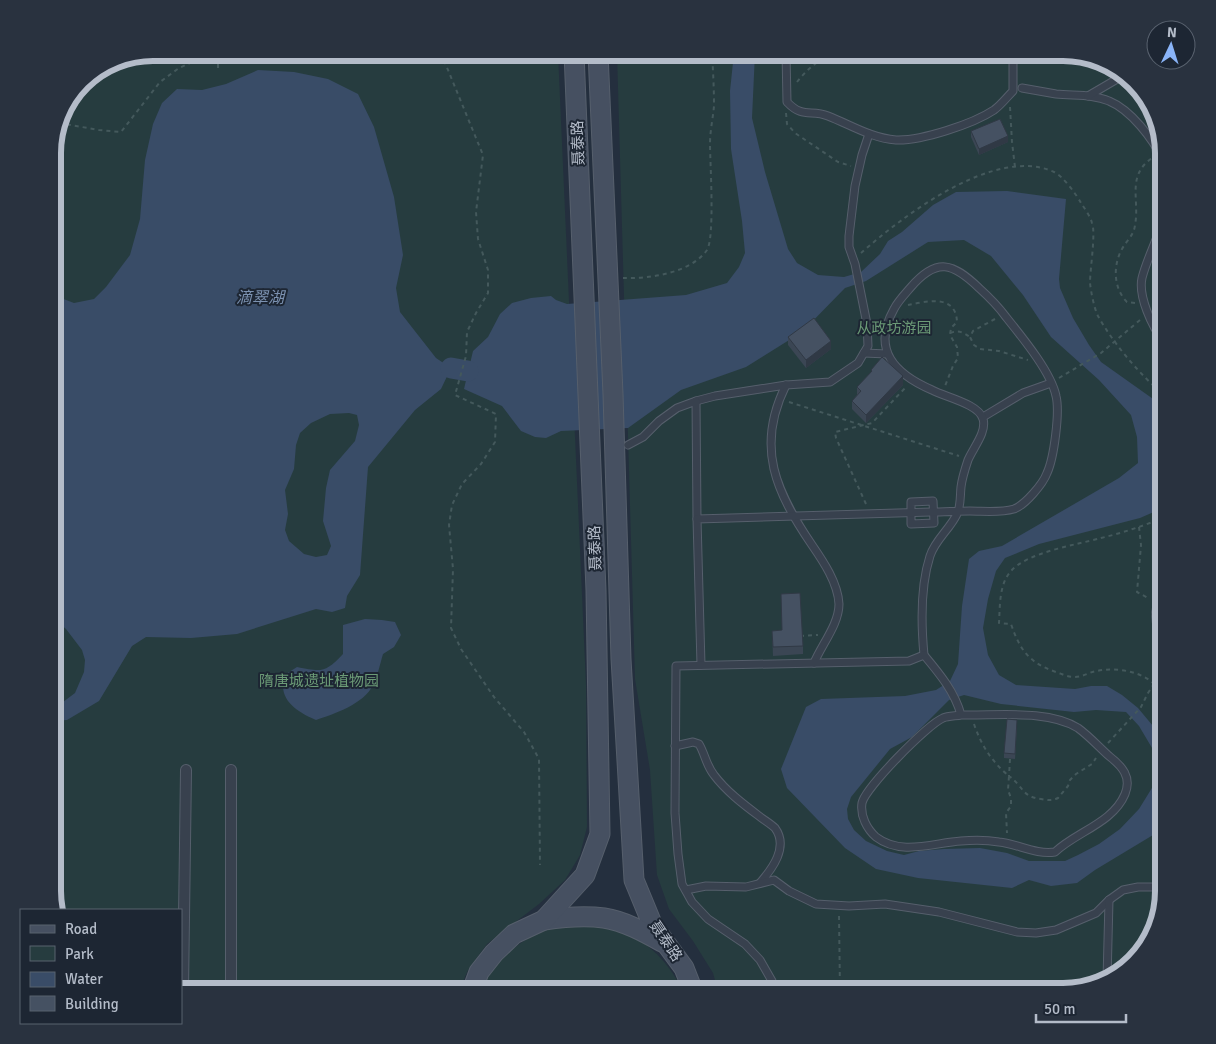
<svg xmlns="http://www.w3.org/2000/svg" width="1216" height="1044" font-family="Signika,'Noto Sans SC',sans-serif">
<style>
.green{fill:#263c3f}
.water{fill:#394c67;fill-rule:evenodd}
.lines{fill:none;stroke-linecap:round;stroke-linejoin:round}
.river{stroke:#394c67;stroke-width:21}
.service-casing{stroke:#565f6c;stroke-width:9}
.pedestrian-casing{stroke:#565f6c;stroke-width:12}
.secondary-casing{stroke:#565f6c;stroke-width:21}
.path{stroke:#44595c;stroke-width:2;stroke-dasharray:4 4;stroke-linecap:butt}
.service{stroke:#38414e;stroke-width:7}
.pedestrian{stroke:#38414e;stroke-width:10}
.secondary{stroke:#465061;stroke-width:19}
.wall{fill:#3b4654}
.shaded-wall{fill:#303945}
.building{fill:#455162;stroke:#303945}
.labels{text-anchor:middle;stroke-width:4;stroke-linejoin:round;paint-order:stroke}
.street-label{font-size:15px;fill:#b4bcc9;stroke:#1d2633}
.park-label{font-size:15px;fill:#6b9a76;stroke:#1d2633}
.water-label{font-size:16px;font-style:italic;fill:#7c92b1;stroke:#1d2633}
.rim{fill:none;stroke:#b4bcc9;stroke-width:6}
</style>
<rect width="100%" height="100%" fill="#242f3e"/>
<g class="green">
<path d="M153 53H558L586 685 587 827 580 855 565 880 539 904 487 944 468 970 459 991H181V910H56L53 897V147L63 109 87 78 115 60Z"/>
<path d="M617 53H1063L1101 60 1129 78 1156 115 1163 153V891L1156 929 1138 957 1101 984 1063 991H718L713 973 693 941 669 909 657 875 650 770 635 679Z"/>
<path d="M563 925C577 925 593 923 606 926 642 934 668 960 683 991H480C497 956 525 934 563 925Z"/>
</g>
<g class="water">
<path d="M734 53H755L752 118 765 172 788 249 797 263 818 275 844 277 861 272 880 254 888 241 902 232 933 205 956 192 1007 191 1066 199 1059 279 1060 288 1073 318 1089 345 1101 362 1163 406V508L1140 518 1039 544 1005 558 996 571 988 599 983 628 988 655 999 675 1016 685 1075 689 1091 686H1107L1122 695 1138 708 1153 726 1163 744V829L1095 870 1077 883 1051 886 1029 880 1012 888 918 878 876 869 845 848 787 788 781 769 806 707 821 699 905 696 936 690 950 681 958 664 962 606 969 559 979 551 1002 546 1119 478 1138 463 1137 437 1131 415 1099 380 1051 337 1023 295 991 256 964 240 928 242 866 281 845 288 802 332 746 367 681 390 628 428 561 431 546 438 535 437 521 431 502 406 464 389 473 351 488 337 500 314 512 303 531 298 551 296 556 300 567 304 686 295 727 283 739 267 745 253 742 221 731 149 730 91ZM964 695 1001 704 1074 712 1096 710 1126 712 1139 726 1155 753V783L1139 809 1120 829 1099 844 1078 855 1065 861H1029L1007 853 980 848 944 849 919 851 904 855 887 851 866 841 854 830 848 819 847 809 851 797 890 749 912 737 949 700Z"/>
<path d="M258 70 294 72 328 79 358 94 374 127 394 197 403 255 396 288 400 312 436 358 451 368 441 389 415 410 368 467 360 575 347 596 345 608 332 612 316 609 237 634 191 638 146 637 132 646 99 701 67 720 53 721V705L63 702 75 693 84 672 85 660 82 650 66 629 58 622H53V295L74 303 94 299 106 287 130 255 140 219 145 160 153 124 162 103 177 89 202 90 226 84ZM349 413 357 415 359 425 355 441 330 470 326 488 323 521 331 546 327 555 316 557 304 554 289 541 285 530 288 514 285 490 294 469 296 445 300 433 311 423 330 414Z"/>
<path d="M365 619 382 620 395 622 401 635 394 647 383 654C380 664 378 675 373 685 364 704 334 714 316 720 302 714 283 704 283 686 283 683 285 678 286 674L297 667C322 672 325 673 343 654V625Z"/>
</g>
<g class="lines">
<path class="river" d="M451 368 468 371"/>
<g class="service-casing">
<g id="service">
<path d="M786 53 787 102C803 119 811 109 828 116 851 125 871 138 896 140 921 141 973 124 994 110 1001 105 1007 97 1013 91V53"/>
<path d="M1022 88C1033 90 1045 92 1056 94 1074 96 1093 94 1109 101 1131 110 1153 139 1163 160"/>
<path d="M1088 96 1124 75"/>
<path d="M1163 340C1152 327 1138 296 1142 278 1147 258 1158 239 1163 218"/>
<path d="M864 353 887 354"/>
<path d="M786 385C755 447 776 492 812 545 823 561 838 583 839 604 839 624 822 644 814 663"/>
<path d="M696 401 715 396 786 385 830 382 858 363 868 346 867 324 855 264 849 247V236L855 186 862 155 869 134"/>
<path d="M983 417 1023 393 1051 383"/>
<path d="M628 445 643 437 659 421 677 408 696 401 697 519"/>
<path d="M933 501 934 523 911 524V502Z"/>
<path d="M1156 612 1163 611"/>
<path d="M1163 650C1154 622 1153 611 1163 583"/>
<path d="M701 665 697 519C775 516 853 514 931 512 944 512 957 511 970 511 984 511 1000 513 1014 509 1025 505 1043 484 1047 473 1054 458 1060 412 1056 396 1051 372 1022 337 1006 317 998 306 989 297 979 288 953 263 937 257 911 287 905 294 898 301 894 309 871 350 895 374 932 390 945 397 979 404 983 419 987 432 973 448 968 460 965 469 962 478 961 487 960 496 961 506 957 514 950 529 935 540 930 556 920 587 921 623 924 655"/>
<path d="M675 746 693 742 699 744C705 754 706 765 714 775 726 791 743 804 759 816 764 820 771 824 775 828 789 847 772 869 760 883"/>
<path d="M686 890 706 886 746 887 774 880 789 891 816 904 849 906 885 904 939 912 1017 932 1036 933 1056 930 1096 913 1109 900 1123 890 1138 887H1154L1163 882"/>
<path d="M1107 980 1109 900"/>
<path d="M774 991 772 981 760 960 745 944 708 919 692 902 682 884 678 854 675 813 676 666 909 661 924 655C939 673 955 692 961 715 996 716 1048 709 1078 728 1089 736 1099 747 1109 756 1122 766 1132 777 1125 794 1113 823 1076 832 1055 852 1036 855 1018 844 999 842 987 840 974 840 961 841 933 843 901 856 876 837 867 829 860 816 862 803 865 788 927 725 943 718 948 716 956 716 961 715"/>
</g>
</g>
<g class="pedestrian-casing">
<g id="pedestrian">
<path d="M231 770V991"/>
<path d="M183 991 186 770"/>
</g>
</g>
<g class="secondary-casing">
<g id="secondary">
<path d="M598 53 613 394 621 659 634 880 653 926 684 968 693 991"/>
<path d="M544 920C564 917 584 915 604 918 624 921 644 932 662 942"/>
<path d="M472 991 479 972 494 953 514 934 544 920 585 875 600 834 596 590 574 53"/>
</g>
</g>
<g class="path">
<path d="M441 53 483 155 476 212 478 239 488 270V293L476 313 467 332 466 356 455 395 496 414 495 442 481 464 462 484 452 505 449 525 453 569 451 628 461 649 494 697 524 732 539 759 540 865"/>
<path d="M218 68V53"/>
<path d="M797 82C808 68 821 57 838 53"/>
<path d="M1010 107 1012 142 1015 167"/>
<path d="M786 113 787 124 795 133 838 162 851 166"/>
<path d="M59 123 99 130 121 132 160 82 179 68 201 58V53"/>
<path d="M861 253C903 216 995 145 1054 172 1063 176 1076 194 1081 203 1085 209 1090 216 1092 223 1096 233 1090 269 1090 283 1091 292 1094 308 1098 316 1113 343 1140 375 1163 394"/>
<path d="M623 278C649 279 691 273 707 250 715 237 710 162 710 144 710 131 713 118 714 106 714 88 713 70 712 53"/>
<path d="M1135 303 1127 302C1113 288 1113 265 1122 249 1127 240 1134 235 1135 225 1140 200 1126 176 1152 158"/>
<path d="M908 305C927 301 956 294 957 322L951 328 950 335 957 347 958 358 953 366 945 386"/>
<path d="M995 319 973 331 970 337 974 345 980 349 999 351 1028 360"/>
<path d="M950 333C958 330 963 332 970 337"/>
<path d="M1059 378 1101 353 1140 320"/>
<path d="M789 402 959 456"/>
<path d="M866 504 836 438 835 432 872 423 906 387"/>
<path d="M1139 527 1141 545 1137 592 1148 598"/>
<path d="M800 636 818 635"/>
<path d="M1163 698C1161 694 1158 689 1155 685 1142 671 1115 667 1097 671 1089 672 1083 677 1074 677 1068 677 1062 674 1056 672 1029 663 1020 650 1011 624L999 623C1000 606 999 584 1011 571 1028 552 1076 545 1101 538 1122 533 1143 526 1163 518"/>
<path d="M974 724C981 745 992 762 1009 776L1008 790 1011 798V806L1006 813 1007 833"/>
<path d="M1108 743 1141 707 1148 693 1163 670"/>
<path d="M1010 759 1009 776C1023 786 1022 797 1041 799 1047 800 1052 801 1058 798L1068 786 1070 780 1076 774 1092 764 1096 758"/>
<path d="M839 916 840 991"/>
</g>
<use href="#service" class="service"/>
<use href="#pedestrian" class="pedestrian"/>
<use href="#secondary" class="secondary"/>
</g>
<g class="wall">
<path d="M971 131 1008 142 979 155 971 137Z"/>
<path d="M788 337 831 349 806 368 788 345Z"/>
<path d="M871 370 903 385 866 423 852 409V401L857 395V387L871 373Z"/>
<path d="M772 631 803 646V654L773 656Z"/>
<path d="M1017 726 1015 759 1004 758V753Z"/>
</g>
<g class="shaded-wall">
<path d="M1008 136V142L979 155V149Z"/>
<path d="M831 341V349L806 368V360Z"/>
<path d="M903 376V385L866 423V415Z"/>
</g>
<g class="building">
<path d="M1000 119 1008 136 979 149 971 131Z"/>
<path d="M814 318 831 341 806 360 788 337Z"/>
<path d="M882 357 903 376 866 415 852 401 861 391 857 387 872 371 871 370Z"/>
<path d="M800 593 803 646 773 647 772 631 782 630 781 594Z"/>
<path d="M1007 719 1017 720 1015 754 1004 753Z"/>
</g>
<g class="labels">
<g class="street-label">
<text transform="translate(578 143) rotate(-92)" y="5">聂泰路</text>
<text transform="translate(595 548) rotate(-92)" y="5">聂泰路</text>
<text transform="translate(666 941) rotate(56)" y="5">聂泰路</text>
</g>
<g class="park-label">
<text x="894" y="333">从政坊游园</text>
<text x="319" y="686">隋唐城遗址植物园</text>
</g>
<g class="water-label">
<text x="260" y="303">滴翠湖</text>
</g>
</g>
<path d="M0 0H1216V1044H0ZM153 61H1063A92 92 0 0 1 1155 153V891A92 92 0 0 1 1063 983H153A92 92 0 0 1 61 891V153A92 92 0 0 1 153 61Z" fill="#29323f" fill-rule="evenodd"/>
<path class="rim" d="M153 61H1063A92 92 0 0 1 1155 153V891A92 92 0 0 1 1063 983H153A92 92 0 0 1 61 891V153A92 92 0 0 1 153 61Z"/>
<rect x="20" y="909" width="162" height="115" fill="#1d2633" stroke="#59626f"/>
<rect x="30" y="925" width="25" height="8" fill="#465061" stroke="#59626f"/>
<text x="65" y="934" font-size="15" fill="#b4bcc9">Road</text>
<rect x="30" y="946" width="25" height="15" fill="#263c3f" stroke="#59626f"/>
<text x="65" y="959" font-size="15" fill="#b4bcc9">Park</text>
<rect x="30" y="972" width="25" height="15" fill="#394c67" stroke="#59626f"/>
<text x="65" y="984" font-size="15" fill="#b4bcc9">Water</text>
<rect x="30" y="996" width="25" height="15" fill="#455162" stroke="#59626f"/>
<text x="65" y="1009" font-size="15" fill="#b4bcc9">Building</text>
<g transform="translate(1171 45) rotate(4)"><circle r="24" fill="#1d2633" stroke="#59626f"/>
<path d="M0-4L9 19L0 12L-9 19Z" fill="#8ab4f8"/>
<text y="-8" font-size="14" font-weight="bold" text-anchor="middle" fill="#b4bcc9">N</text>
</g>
<path d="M1036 1014v8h90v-8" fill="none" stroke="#b4bcc9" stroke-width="2.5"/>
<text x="1044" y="1014" font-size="15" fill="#b4bcc9" stroke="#1d2633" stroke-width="4" paint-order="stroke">50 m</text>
</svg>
